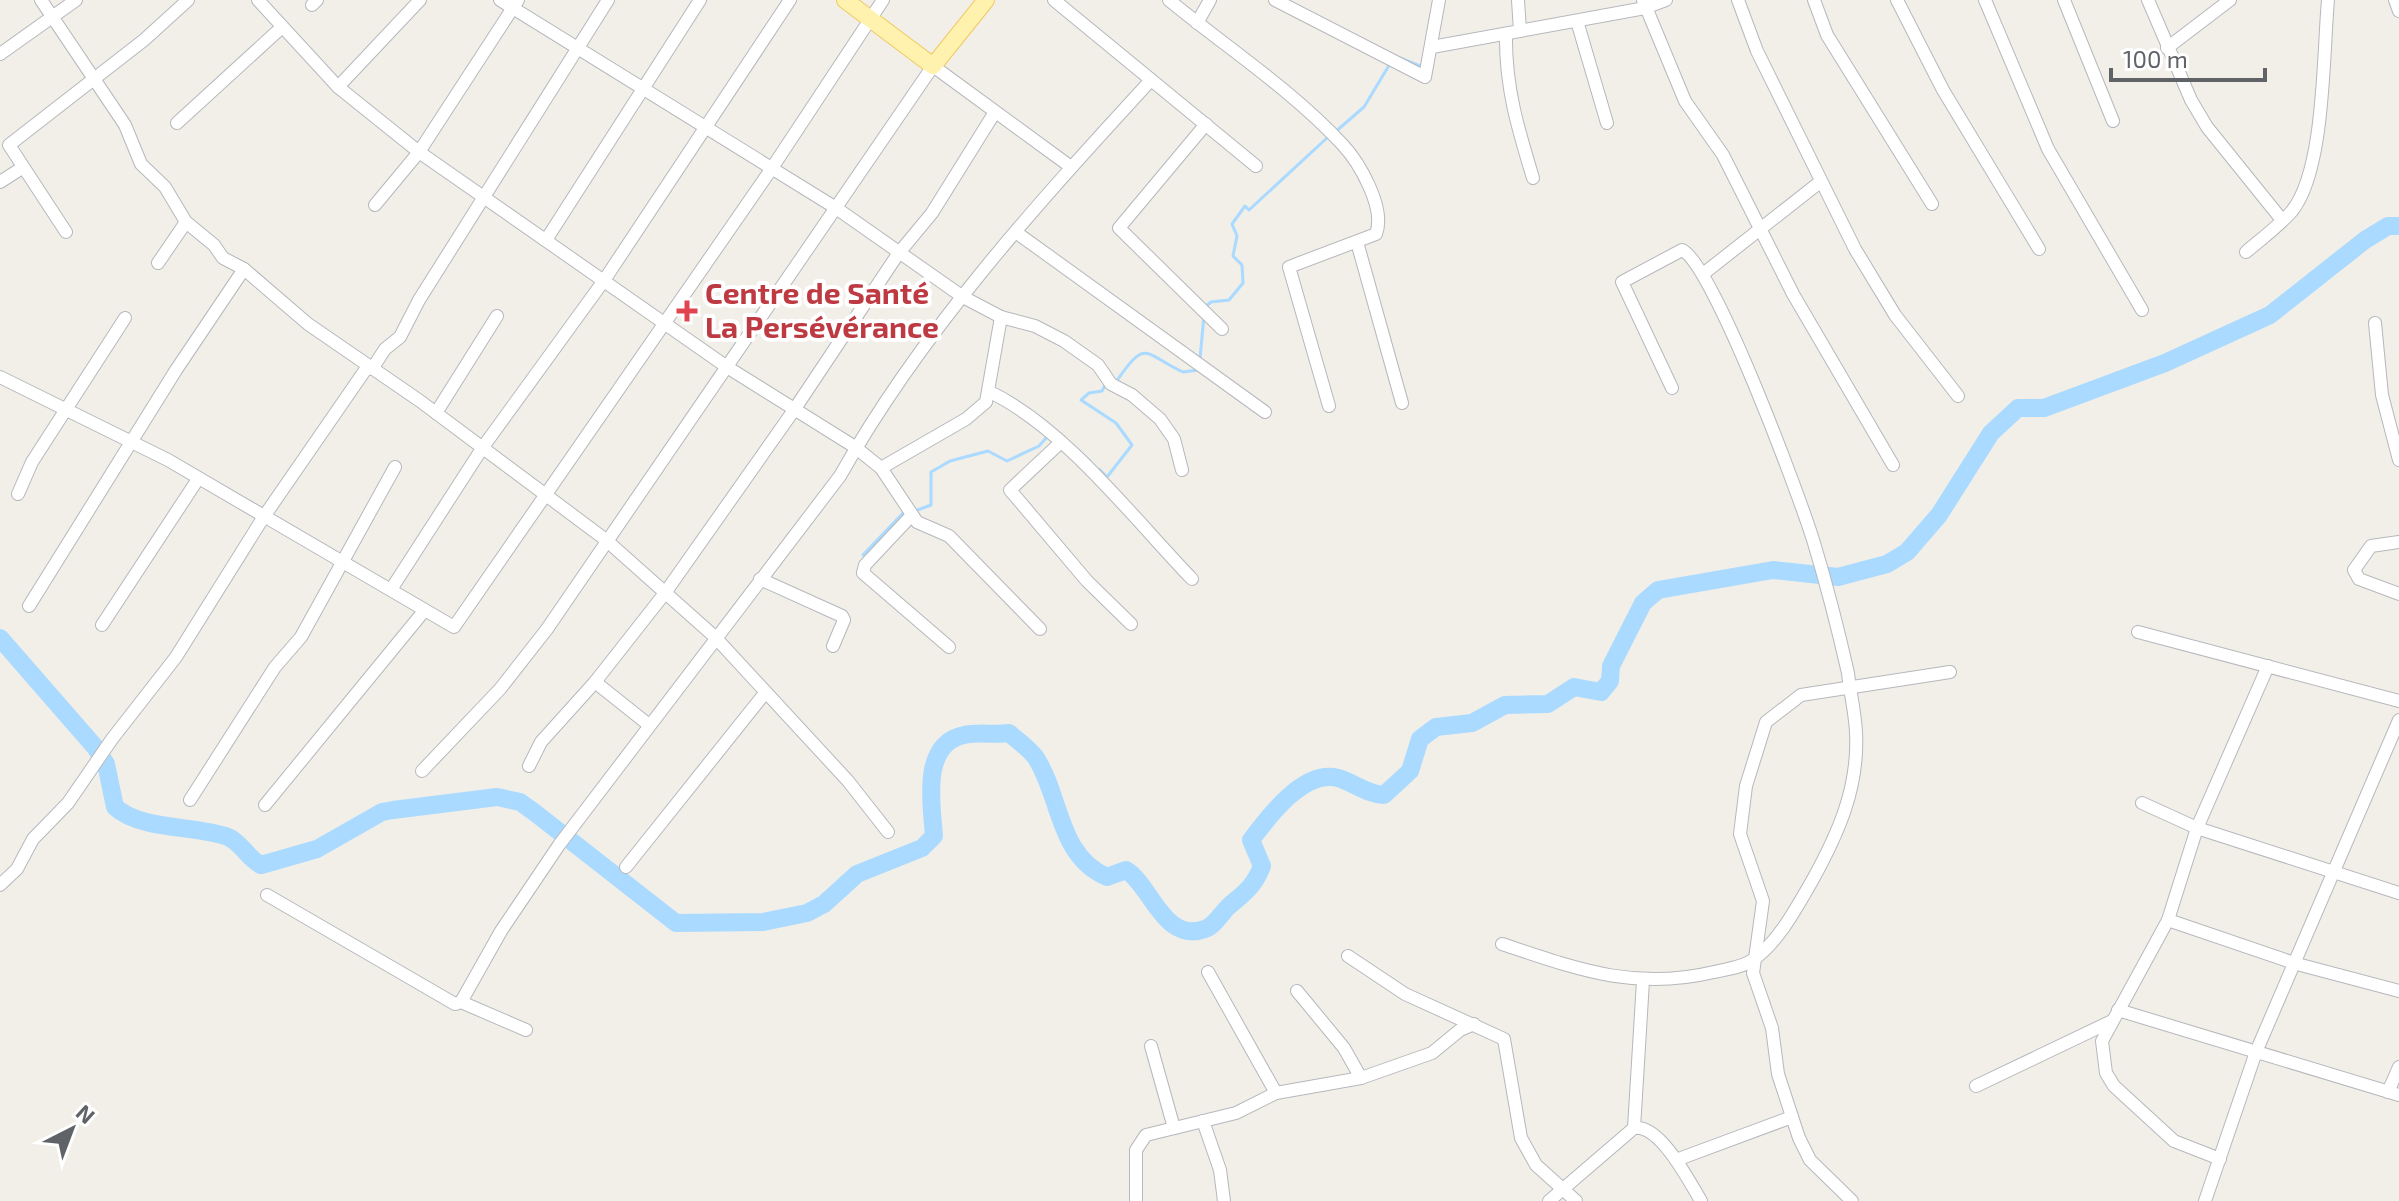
<svg xmlns="http://www.w3.org/2000/svg" width="2399" height="1201" font-family="'Exo 2',sans-serif">
<style>
.lines{fill:none;stroke-linecap:round;stroke-linejoin:round}
.stream{stroke:#aadaff;stroke-width:3}
.river{stroke:#aadaff;stroke-width:18}
.minor-casing{stroke:#b5b8bc;stroke-width:14}
.major-casing{stroke:#f2c960;stroke-width:18}
.minor{stroke:#fff;stroke-width:12}
.major{stroke:#fff2af;stroke-width:16}
.health-dot{fill:#e0444e;stroke:#fff;stroke-width:3}
.labels{text-anchor:middle;stroke-width:8;stroke-linejoin:round;paint-order:stroke}
.health-label{font-size:30px;font-weight:bold;fill:#be3a42;stroke:#fff;text-anchor:start}
</style>
<rect width="100%" height="100%" fill="#f1efe8"/>
<g class="lines">
<g class="stream">
<path d="M1395 56 1420 66 1423 63"/>
<path d="M1334 133 1364 107 1391 62"/>
<path d="M1204 308 1211 302 1229 300 1243 283 1242 265 1233 256 1237 236 1232 224 1245 206 1249 210 1328 137"/>
<path d="M1200 359 1204 315"/>
<path d="M1116 382C1146 337 1144 354 1183 372L1198 370"/>
<path d="M1063 437 1090 461"/>
<path d="M1099 469 1107 477 1132 445 1116 423 1081 400 1089 393 1102 391 1105 385"/>
<path d="M915 511 931 505V472L950 461 988 451 1007 461 1039 446 1047 437"/>
<path d="M863 555 904 512"/>
</g>
<path class="river" d="M0 638 95 747 106 764 115 807C142 831 196 825 228 837 241 842 248 859 261 865L317 849 382 812 393 810 497 797 520 802 534 812 676 923 763 922 807 913 824 904 857 874 922 848 934 836C932 807 920 744 964 735 977 732 995 735 1009 733 1017 740 1030 749 1036 758 1061 797 1058 856 1107 877L1126 870C1151 885 1164 944 1205 929 1214 926 1221 914 1228 907 1244 893 1254 887 1262 866L1251 840C1269 816 1304 769 1338 778 1355 783 1366 794 1384 795L1410 771 1420 739 1436 727 1472 723 1505 705 1548 704 1574 687 1601 692 1610 681 1611 666 1643 603 1658 590 1773 570 1838 577 1887 564 1907 552 1939 515 1991 433 2018 408H2044L2165 363 2270 315 2365 240 2388 226H2399"/>
<g class="minor-casing">
<g id="minor">
<path d="M41 0 125 125 141 164 165 187 186 222 214 245 223 258 244 269 308 324 420 401 606 540 715 637 848 781 888 832"/>
<path d="M258 0 338 87 419 152 727 367 855 447 881 468 917 522 949 536 1040 629"/>
<path d="M500 0 836 208 963 297 1001 317 1035 326 1064 341 1098 365 1111 384 1132 395 1160 419 1174 439 1182 470"/>
<path d="M1054 0 1256 166"/>
<path d="M1169 0C1226 47 1292 90 1342 144 1359 162 1386 208 1376 234L1289 267 1329 406"/>
<path d="M1275 0 1425 77 1439 0"/>
<path d="M1518 0 1520 31"/>
<path d="M1643 0 1685 101 1723 155 1793 294 1893 465"/>
<path d="M1738 0 1757 51 1855 249 1895 315 1958 396"/>
<path d="M1814 0 1827 35 1932 204"/>
<path d="M1897 0 1943 90 2039 249"/>
<path d="M1985 0 2048 149 2142 310"/>
<path d="M2064 0 2113 121"/>
<path d="M2148 0 2191 100 2207 127 2282 220"/>
<path d="M2395 0 2399 11"/>
<path d="M312 5 317 0"/>
<path d="M1577 21 1607 123"/>
<path d="M1197 23 1210 0"/>
<path d="M1506 34C1505 86 1518 129 1533 178"/>
<path d="M1432 47 1645 8 1666 0"/>
<path d="M2167 48 2230 0"/>
<path d="M0 54 76 0"/>
<path d="M338 87 420 0"/>
<path d="M177 123 281 28"/>
<path d="M1206 124 1119 228 1222 329"/>
<path d="M0 182 22 168"/>
<path d="M375 205 419 152 518 0"/>
<path d="M66 232 9 145 144 40 188 0"/>
<path d="M1017 233 1265 412"/>
<path d="M546 240 700 0"/>
<path d="M1357 242 1402 403"/>
<path d="M2246 252C2261 239 2279 226 2292 211 2325 170 2323 53 2328 0"/>
<path d="M158 263 186 222"/>
<path d="M1703 274 1820 182"/>
<path d="M2375 323 2382 395 2399 460"/>
<path d="M372 369 385 349 400 337 419 300 608 0"/>
<path d="M0 377 168 460 454 627 770 171 883 0"/>
<path d="M990 392C1065 428 1134 519 1192 579"/>
<path d="M436 413 497 316"/>
<path d="M1061 442 1010 490 1087 581 1131 624"/>
<path d="M881 468 966 419 986 402 1001 317"/>
<path d="M18 494 32 462 125 318"/>
<path d="M912 515 865 565 863 573 949 647"/>
<path d="M2399 542 2371 546 2354 570 2359 579 2399 594"/>
<path d="M760 579 842 616 844 620 833 646"/>
<path d="M392 588 483 447 605 279 790 0"/>
<path d="M29 606 176 370 244 269"/>
<path d="M102 625 198 479"/>
<path d="M2138 632 2399 701"/>
<path d="M595 682 649 725"/>
<path d="M529 766 541 742 595 682 665 593 794 410 898 254 932 213 995 112"/>
<path d="M422 771 500 689 547 629 933 66 1071 167"/>
<path d="M190 800 275 667 301 637 395 467"/>
<path d="M2142 803 2197 828 2399 893"/>
<path d="M265 805 424 611"/>
<path d="M626 867 765 693"/>
<path d="M0 885 17 869 33 839 68 803 112 739 176 657 263 518 368 366"/>
<path d="M267 895 455 1004 461 1002 526 1030"/>
<path d="M2168 920 2297 964 2399 991"/>
<path d="M1502 944C1577 969 1634 991 1714 972 1727 969 1744 967 1754 959 1779 941 1797 907 1812 881 1838 834 1859 788 1856 732 1855 712 1850 692 1848 673 1838 629 1827 586 1814 543 1801 500 1713 263 1682 250L1622 282 1672 388"/>
<path d="M1348 956 1405 994 1504 1039 1521 1138 1536 1165 1576 1201"/>
<path d="M1208 972 1276 1093"/>
<path d="M1297 991 1344 1048 1361 1078"/>
<path d="M461 1002 501 931 559 845 840 476C922 330 1039 202 1151 80"/>
<path d="M2118 1010 2399 1095"/>
<path d="M1151 1046 1174 1128"/>
<path d="M1976 1086 2112 1021"/>
<path d="M2388 1092 2399 1067"/>
<path d="M1203 1121 1220 1170 1224 1201"/>
<path d="M1634 1128 1643 981"/>
<path d="M2220 1159 2174 1141 2114 1086 2106 1073 2102 1041 2168 920 2197 828 2268 666"/>
<path d="M1676 1160 1792 1117"/>
<path d="M1136 1201V1150L1146 1135 1236 1113 1276 1093 1361 1078 1432 1053 1460 1030 1474 1024"/>
<path d="M1549 1201 1634 1128C1660 1124 1689 1181 1701 1201"/>
<path d="M1852 1201 1810 1160 1799 1138 1778 1074 1772 1028 1753 973 1763 901 1740 834 1746 786 1766 722 1801 695 1950 672"/>
<path d="M2205 1201 2256 1052 2399 720"/>
</g>
</g>
<g class="major-casing">
<path id="major" d="M845 0 933 66 986 0"/>
</g>
<use href="#minor" class="minor"/>
<use href="#major" class="major"/>
</g>
<path class="health-dot" d="M683 299h8v8h8v8h-8v8h-8v-8h-8v-8h8z"/>
<g class="labels">
<g class="health-label">
<text x="705" y="304">Centre de Santé<tspan x="705" dy="34">La Persévérance</tspan></text>
</g>
</g>
<g transform="translate(72 1129) rotate(42)" stroke="#ffffff" stroke-width="6" paint-order="stroke">
<path d="M0-6L14 30L0 20L-14 30Z" fill="#5f6368"/>
<text y="-12" font-size="22" font-weight="bold" text-anchor="middle" fill="#5f6368">N</text>
</g>
<path d="M2111 68v12h154v-12" fill="none" stroke="#5f6368" stroke-width="4"/>
<text x="2123" y="68" font-size="24" fill="#5f6368" stroke="#ffffff" stroke-width="6" paint-order="stroke">100 m</text>
</svg>
